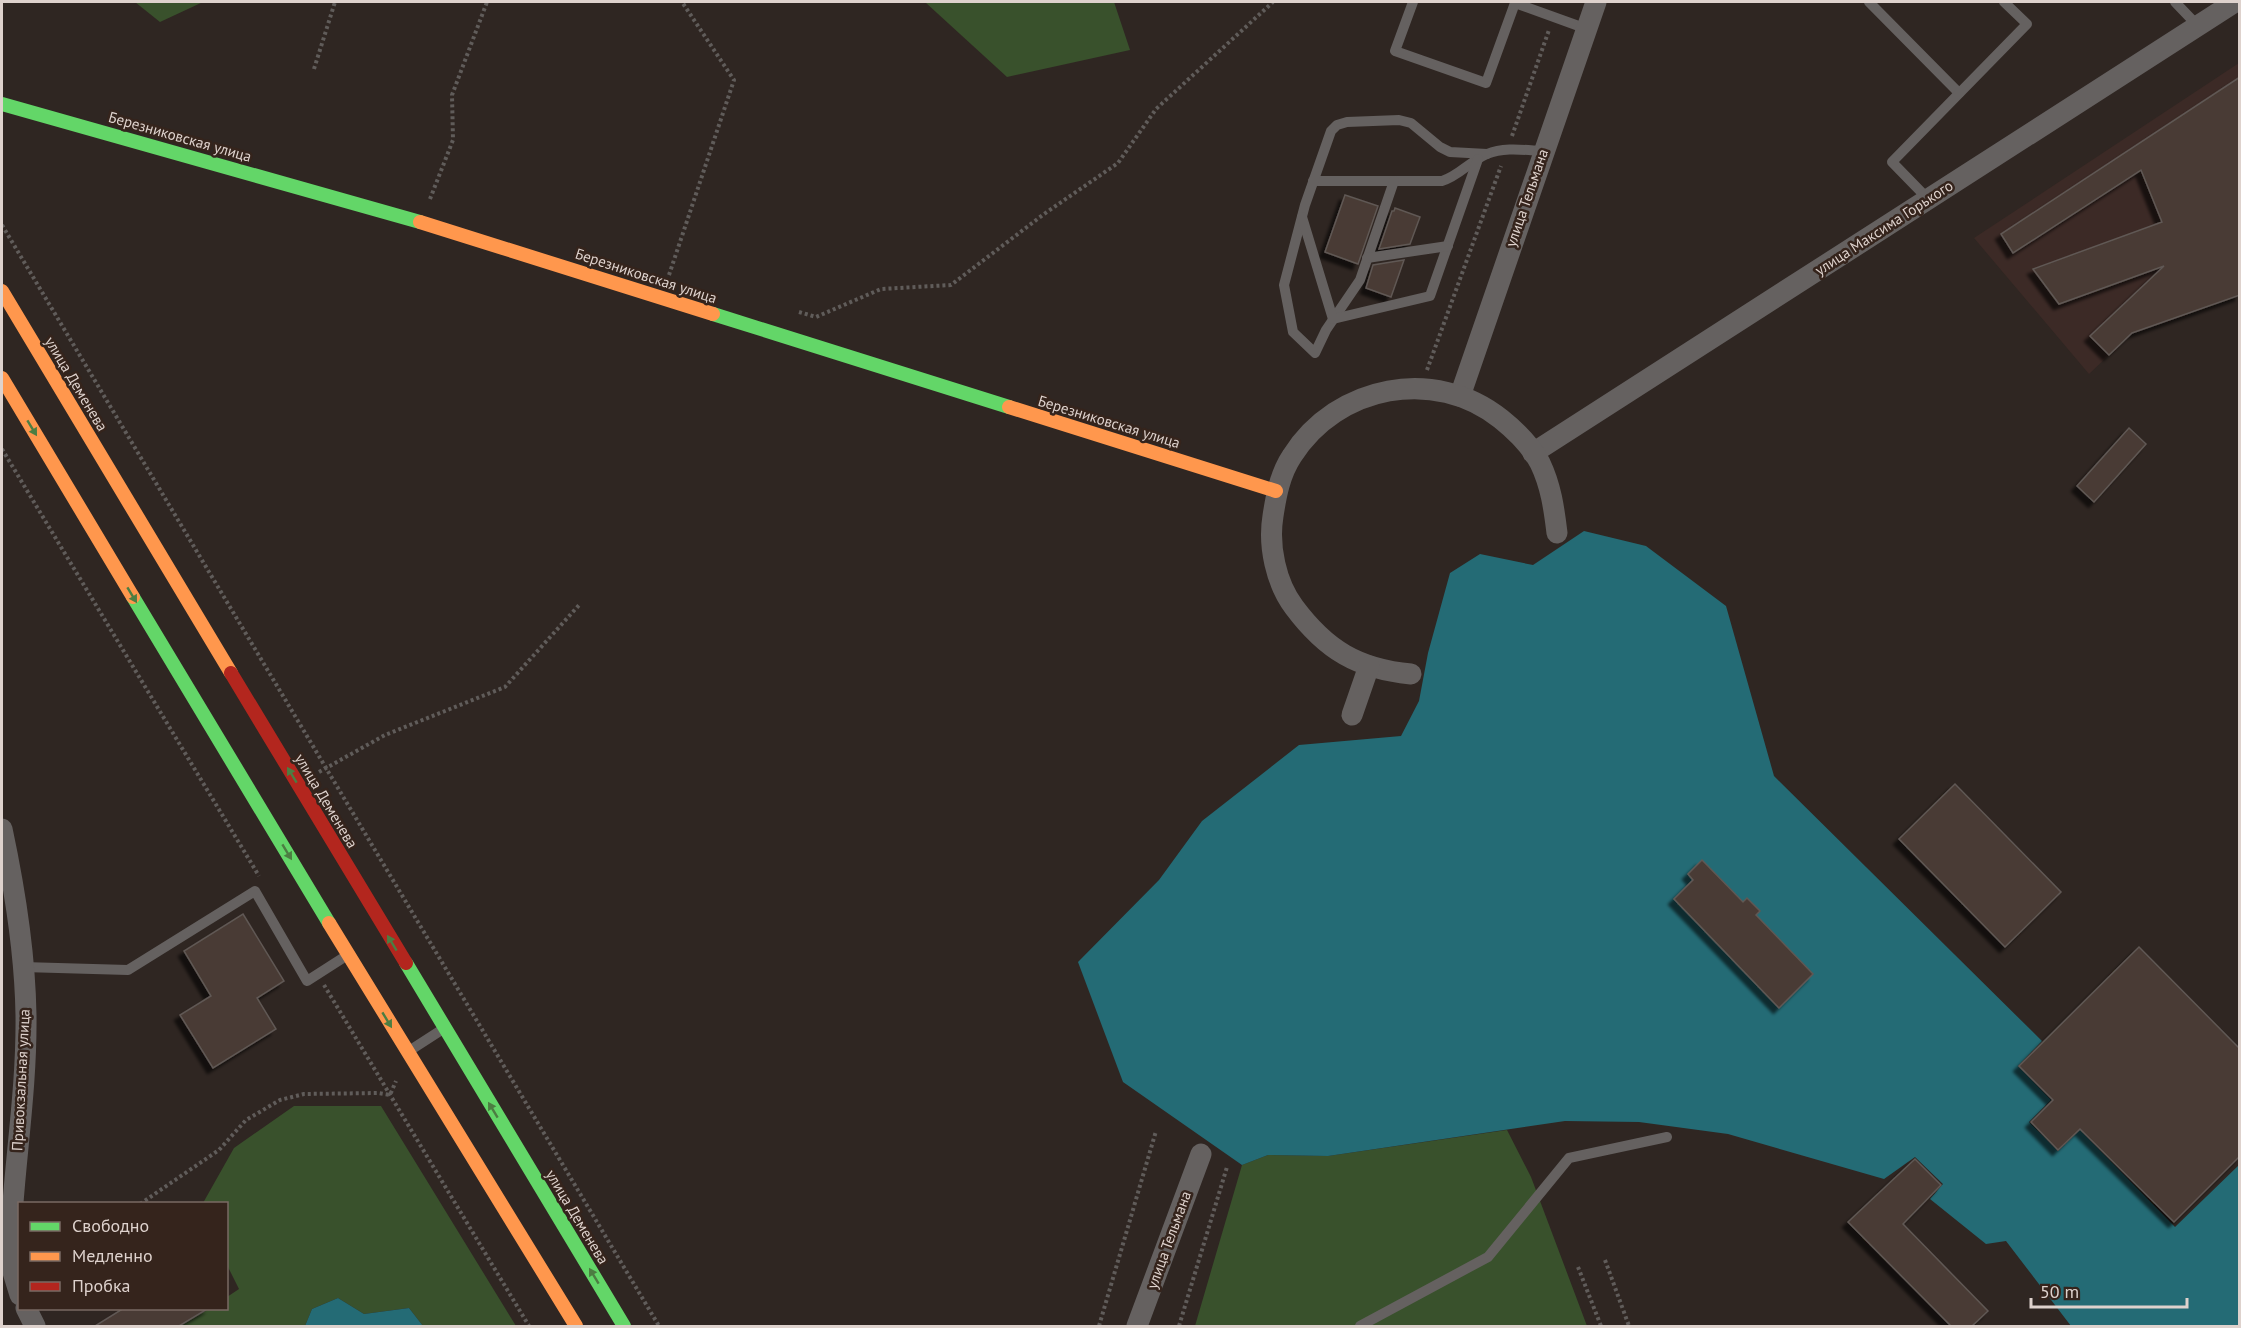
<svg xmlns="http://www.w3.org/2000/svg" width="2241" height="1328" font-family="'PT Sans',sans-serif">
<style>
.industrial{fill:#3c2a26}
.green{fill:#39512c}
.water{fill:#246b75}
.building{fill:#483b34;stroke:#605854;stroke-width:1.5;filter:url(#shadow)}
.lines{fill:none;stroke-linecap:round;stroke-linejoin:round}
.path{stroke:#605c5a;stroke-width:4;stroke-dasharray:3 3;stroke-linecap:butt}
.lane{stroke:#656160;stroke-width:10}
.street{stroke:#656160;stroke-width:21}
.fast{stroke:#63d668;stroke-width:14}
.slow{stroke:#ff974d;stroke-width:14}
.jam{stroke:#b3261e;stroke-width:14}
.oneway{fill:#4c7d42}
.labels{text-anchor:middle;stroke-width:5;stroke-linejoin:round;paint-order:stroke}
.street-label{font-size:15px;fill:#ded2cd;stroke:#35241c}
</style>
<defs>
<filter id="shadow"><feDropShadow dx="-5.5" dy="5.5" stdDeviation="1.5" flood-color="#0009"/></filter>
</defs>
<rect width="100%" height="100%" fill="#2f2622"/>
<path class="industrial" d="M2239 63V295L2131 334 2089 374 1974 238Z"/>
<g class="green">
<path d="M135 2H203L160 22Z"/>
<path d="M925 2H1114L1130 50 1007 77Z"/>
<path d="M294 1106H381L516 1326H423L409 1308 364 1314 338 1298 312 1309 305 1326H183L182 1325 209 1309 226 1308 227 1297 239 1289 227 1265 226 1204 203 1203 234 1148Z"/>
<path d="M1507 1130 1531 1177 1587 1326H1195L1242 1165 1268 1155 1328 1156Z"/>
</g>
<g class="water">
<path d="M1584 531 1646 546 1726 606 1774 776 2042 1041 2018 1066 2051 1100 2029 1122 2058 1151 2080 1130 2175 1227 2239 1165V1326H2071L2006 1241 1986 1244 1930 1199 1943 1184 1915 1157 1884 1179 1728 1134 1639 1122 1565 1121 1328 1156 1268 1155 1242 1165 1123 1082 1078 962 1159 880 1202 821 1299 745 1401 736 1419 701 1428 653 1450 573 1480 554 1533 565Z"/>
<path d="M338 1298 364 1314 409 1308 423 1326H305L312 1309Z"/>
</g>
<g class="building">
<path d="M2240 77V295L2132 333 2109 355 2090 336 2164 266 2059 304 2033 269 2162 222 2141 170 2013 253 2001 234Z"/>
<path d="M1345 195 1378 206 1358 264 1325 252Z"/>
<path d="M1395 208 1420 217 1410 244 1379 249 1392 211H1394Z"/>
<path d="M1404 260 1391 297 1366 288 1373 265Z"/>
<path d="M2129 428 2146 444 2094 502 2077 486Z"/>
<path d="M1955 784 2061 892 2005 947 1899 839Z"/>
<path d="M1702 860 1743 902 1747 898 1760 911 1756 915 1813 974 1779 1008 1674 899 1693 880 1688 874Z"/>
<path d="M243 914 284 981 257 998 276 1029 213 1068 180 1015 211 996 184 951Z"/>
<path d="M2139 947 2240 1049V1156L2174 1222 2080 1129 2058 1150 2031 1122 2053 1100 2019 1066Z"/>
<path d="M1915 1159 1941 1185 1903 1224 1988 1311 1972 1326H1951L1848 1222Z"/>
<path d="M124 1308H209L179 1326H95Z"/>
</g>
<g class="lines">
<g class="path">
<path d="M314 69 335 2"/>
<path d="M1512 136 1549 30"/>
<path d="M430 199 453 140 452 95 487 2"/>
<path d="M2 225 659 1326"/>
<path d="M669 275 734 80 682 2"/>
<path d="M799 312 816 317 881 289 951 285 1044 214 1118 163 1156 109 1273 2"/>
<path d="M1427 370 1501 166"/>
<path d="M2 449 259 876"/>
<path d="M319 772 385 735 505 687 580 604"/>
<path d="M324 985 529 1326"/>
<path d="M140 1204 219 1150 246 1120 280 1100 304 1094 378 1093 390 1095 396 1081"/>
<path d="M1605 1260 1629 1326"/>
<path d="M1578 1267 1601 1326"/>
<path d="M1099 1326 1156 1131"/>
<path d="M1179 1326 1227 1167"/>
</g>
<g class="lane">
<path d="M1413 2 1395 51 1486 83 1515 3 1587 29"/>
<path d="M1869 2 1959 93"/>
<path d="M2175 2 2197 25"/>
<path d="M1313 181H1442C1459 176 1470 161 1487 154 1504 147 1524 150 1543 151"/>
<path d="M1394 181 1360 280 1326 330 1315 353 1293 332 1284 285 1305 205 1331 131 1337 125 1347 122 1399 120 1411 123 1440 147 1450 152 1487 154"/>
<path d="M1928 199 1892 162 2027 24 2004 2"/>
<path d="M1302 217 1333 319 1430 296 1478 159"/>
<path d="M1367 258 1448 246"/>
<path d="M23 967 128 970 255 891 307 981 346 956"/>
<path d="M409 1051 443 1029"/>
<path d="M1360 1326 1488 1257 1569 1158 1667 1137"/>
</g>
<g class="street">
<path d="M1460 396 1596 2"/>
<path d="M1533 453 2235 2"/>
<path d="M1411 674C1358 669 1326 650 1294 607 1276 583 1268 546 1273 516 1276 496 1280 474 1292 456 1337 385 1435 366 1501 419 1516 431 1531 446 1540 463 1551 486 1554 508 1557 533"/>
<path d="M1352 715 1369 666"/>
<path d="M2 829C15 890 25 952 26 1015 27 1093 13 1171 10 1249L12 1269 20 1295"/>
<path d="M26 1308 35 1326"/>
<path d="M1137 1326 1201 1154"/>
</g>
<g class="fast">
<path d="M2 104 420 222"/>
<path d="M713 314 1009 407"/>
<path d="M133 597 329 923"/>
<path d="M406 963 624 1326"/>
</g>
<g class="slow">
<path d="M420 222 713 314"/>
<path d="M2 291 231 673"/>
<path d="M2 378 133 597"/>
<path d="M1009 407 1276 491"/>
<path d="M329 923 576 1326"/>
</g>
<path class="jam" d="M231 673 406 963"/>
</g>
<defs><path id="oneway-solid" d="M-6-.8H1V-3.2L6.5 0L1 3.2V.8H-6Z" transform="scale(1.5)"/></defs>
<g class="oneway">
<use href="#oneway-solid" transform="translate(32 428) rotate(59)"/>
<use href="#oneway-solid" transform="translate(132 595) rotate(59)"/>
<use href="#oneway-solid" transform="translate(292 775) rotate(-121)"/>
<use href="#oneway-solid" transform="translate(287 852) rotate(59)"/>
<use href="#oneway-solid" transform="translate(392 943) rotate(-121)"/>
<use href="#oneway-solid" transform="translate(387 1020) rotate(59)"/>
<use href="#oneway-solid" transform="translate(493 1110) rotate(-121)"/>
<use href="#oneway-solid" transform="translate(594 1276) rotate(-121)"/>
</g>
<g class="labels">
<g class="street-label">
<text transform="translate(180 137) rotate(16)" y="5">Березниковская улица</text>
<text transform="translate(1527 198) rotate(-71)" y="5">улица Тельмана</text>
<text transform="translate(1884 228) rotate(-33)" y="5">улица Максима Горького</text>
<text transform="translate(646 276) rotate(18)" y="5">Березниковская улица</text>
<text transform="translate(76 384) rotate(59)" y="5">улица Деменева</text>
<text transform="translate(1109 422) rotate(17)" y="5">Березниковская улица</text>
<text transform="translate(326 801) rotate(59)" y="5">улица Деменева</text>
<text transform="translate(21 1080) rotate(-87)" y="5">Привокзальная улица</text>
<text transform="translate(577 1217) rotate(59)" y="5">улица Деменева</text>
<text transform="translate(1169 1240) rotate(-70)" y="5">улица Тельмана</text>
</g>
</g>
<rect width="2241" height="1328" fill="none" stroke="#ded2cd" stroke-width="6"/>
<rect x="18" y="1202" width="210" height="108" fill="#35241c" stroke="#796a63" stroke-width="1.5"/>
<rect x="30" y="1222" width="30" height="9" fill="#63d668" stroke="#796a63" stroke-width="1.5"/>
<text x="72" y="1232" font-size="18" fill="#ded2cd">Свободно</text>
<rect x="30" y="1252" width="30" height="9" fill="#ff974d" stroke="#796a63" stroke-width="1.5"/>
<text x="72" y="1262" font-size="18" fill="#ded2cd">Медленно</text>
<rect x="30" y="1282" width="30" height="9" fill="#b3261e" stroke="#796a63" stroke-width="1.5"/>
<text x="72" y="1292" font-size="18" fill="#ded2cd">Пробка</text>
<path d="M2031 1298v9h156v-9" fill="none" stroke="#ded2cd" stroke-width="3"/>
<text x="2040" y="1298" font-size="18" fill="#ded2cd" stroke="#35241c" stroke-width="4.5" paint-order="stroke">50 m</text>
</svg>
